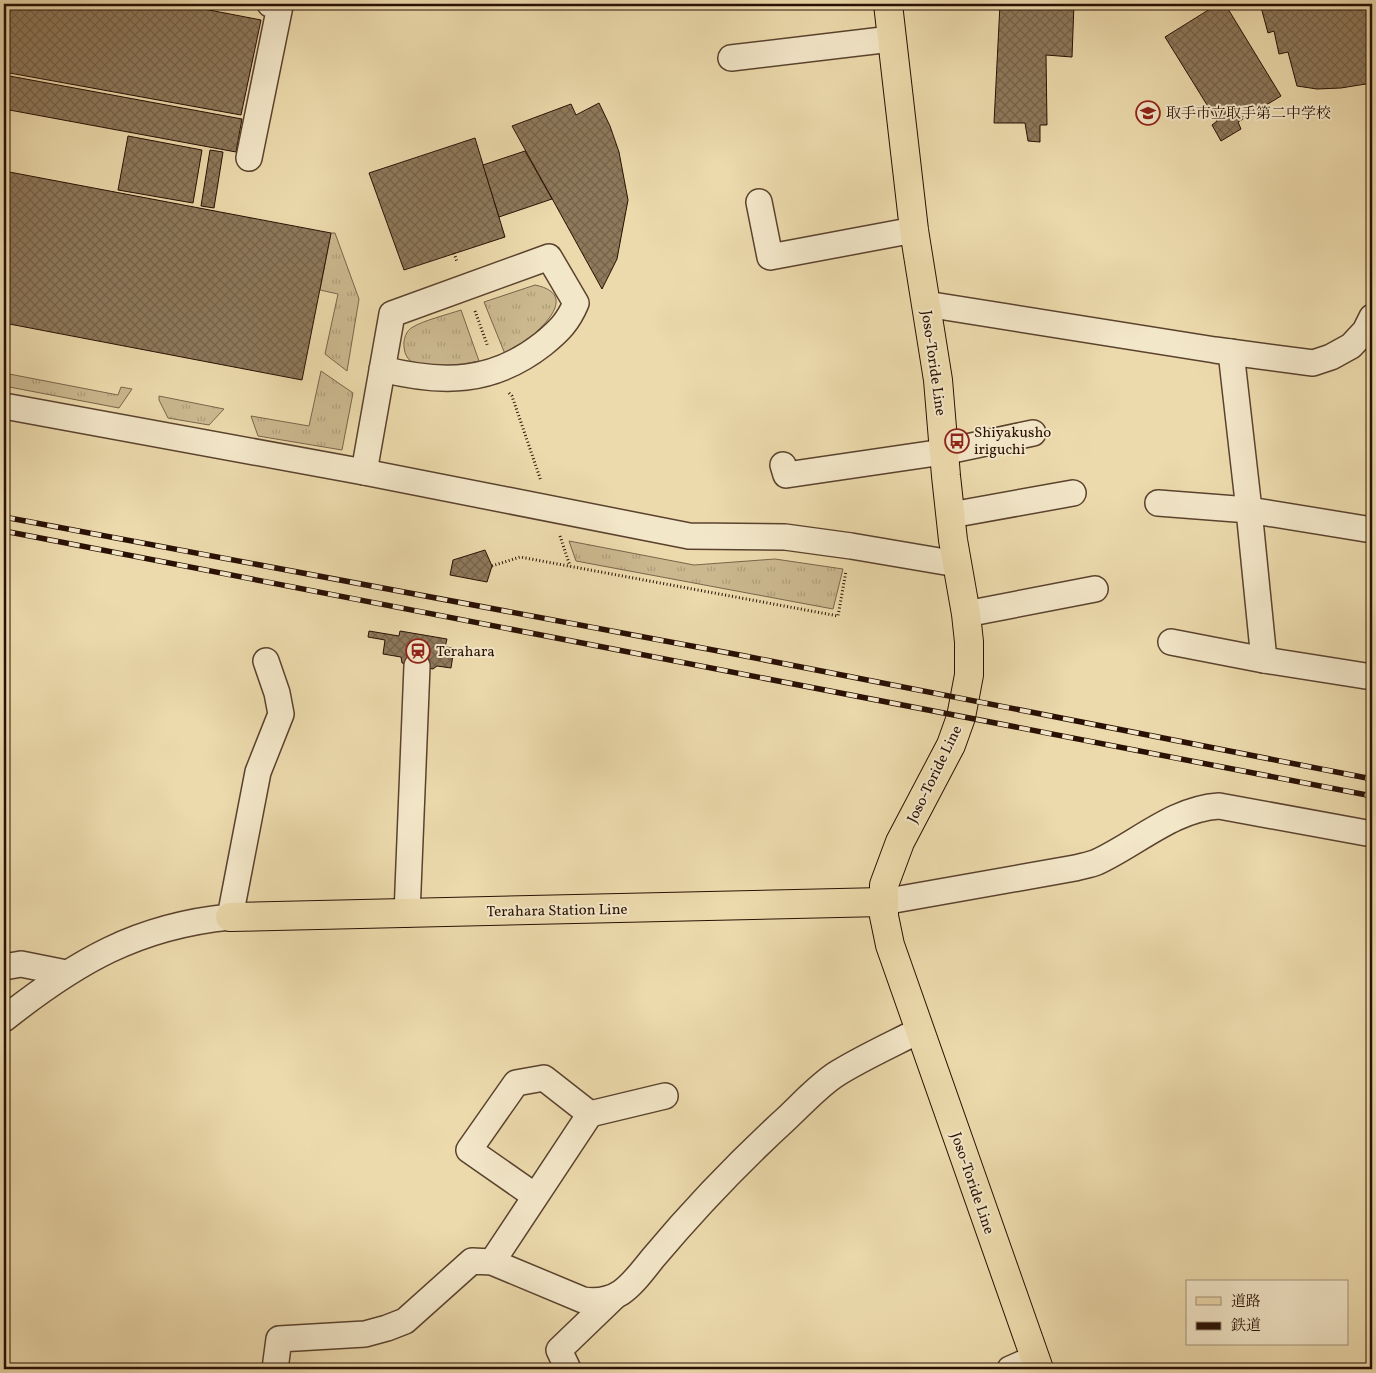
<svg xmlns="http://www.w3.org/2000/svg" width="1376" height="1373" font-family="Vollkorn,'Noto Serif JP',serif">
<style>
.grass{fill:url(#grass-tufts);stroke:#7a644a}
.building{fill:url(#building-cross-hatch);stroke:#291004}
.lines{fill:none;stroke-linecap:round;stroke-linejoin:round}
.minor-casing{stroke:#5a422e;stroke-width:28}
.major-casing{stroke:#291004;stroke-width:30}
.path{stroke:#291004;stroke-width:3;stroke-dasharray:1 2.5;stroke-linecap:butt}
.minor{stroke:#f3e7c9;stroke-width:25}
.major{stroke:#ecdaac;stroke-width:28}
.rail-casing{stroke:#291004;stroke-width:5.5}
.rail{stroke:#f3e7c9;stroke-width:4;stroke-dasharray:11;stroke-linecap:butt}
.labels{text-anchor:middle;stroke-width:4;stroke-linejoin:round;paint-order:stroke}
.poi-label{font-size:15px;fill:#291004;stroke:#f3e7c9;text-anchor:start}
.street-label{font-size:15px;fill:#291004;stroke:#f3e7c9}
</style>
<defs>
<pattern id="grass-tufts" width="24" height="20" patternUnits="userSpaceOnUse" patternTransform="scale(1.25)"><rect width="24" height="20" fill="#cbb88f"/><path d="M3 7l-1-3M5 7V3M7 7l1-3M15 17l-1-3M17 17v-4M19 17l1-3" fill="none" stroke="#ae9d7a"/></pattern>
<pattern id="building-cross-hatch" width="8" height="8" patternUnits="userSpaceOnUse" patternTransform="scale(1.25)"><rect width="8" height="8" fill="#8e795b"/><path d="M0 0l8 8M0 8l8-8" fill="none" stroke="#746249"/></pattern>
</defs>
<rect width="100%" height="100%" fill="#ecdaac"/>
<filter id="stains"><feTurbulence type="fractalNoise" baseFrequency=".004" numOctaves="4"/><feColorMatrix values="0 0 0 0 .2 0 0 0 0 .09 0 0 0 0 .02 0 0 0 .5 -.17"/></filter>
<radialGradient id="worn" r=".72"><stop offset=".6" stop-color="#630" stop-opacity="0"/><stop offset="1" stop-color="#630" stop-opacity=".3"/></radialGradient>
<g class="grass">
<path d="M331 233H335L359 299 347 371 325 354 338 294 320 290Z"/>
<path d="M535 285C589 296 525 344 505 354L484 302Z"/>
<path d="M461 310 479 361C459 365 406 379 404 347 403 340 406 330 413 327 422 321 449 314 461 310Z"/>
<path d="M321 371 353 393 342 450 258 436 251 416 309 426Z"/>
<path d="M4 373 118 395 121 387 132 389 119 408 4 386Z"/>
<path d="M159 396 224 409 209 425 168 418 159 400Z"/>
<path d="M569 541 694 565 775 559 843 569 833 609 576 561Z"/>
</g>
<g class="building">
<path d="M4 4H178L261 20 241 115 4 72Z"/>
<path d="M1000 4H1074L1072 57 1046 55 1047 125H1040V142L1028 141 1025 123H994Z"/>
<path d="M1218 4H1225L1281 96 1238 122 1241 129 1221 141 1212 125 1217 121 1165 37Z"/>
<path d="M1255 4H1372V83L1341 88 1317 89 1297 86 1288 52 1279 54 1274 31 1268 33 1261 7 1256 8Z"/>
<path d="M4 75 242 119 236 152 4 109Z"/>
<path d="M599 103 610 126 619 152 628 200 617 259 602 289 512 126 571 104 576 115Z"/>
<path d="M128 136 202 150 193 203 118 190Z"/>
<path d="M475 138 505 237 404 270 369 173Z"/>
<path d="M210 150 223 152 214 208 201 206Z"/>
<path d="M525 151 552 199 499 217 483 165Z"/>
<path d="M4 171 331 233 302 380 4 323Z"/>
<path d="M485 550 492 566 487 582 450 575 453 560Z"/>
<path d="M369 631 399 636 400 631 447 639 445 647 454 648 451 668 437 666 433 669 402 663 401 657 383 654 385 640 368 637Z"/>
</g>
<g class="lines">
<g class="minor-casing">
<g id="minor">
<path d="M731 58 891 39"/>
<path d="M249 158 280 6 270 4"/>
<path d="M759 202 770 257 914 230"/>
<path d="M926 304 1215 350 1313 363 1331 357 1351 346 1365 331 1372 317"/>
<path d="M1231 352 1249 510 1372 530"/>
<path d="M4 406 364 472 689 536 785 537 851 546 957 564"/>
<path d="M783 465 786 475 943 452 1033 433"/>
<path d="M364 472 392 314 549 257 576 303C568 322 559 331 543 344 492 384 442 384 382 369"/>
<path d="M1158 503 1249 510 1264 660 1171 642"/>
<path d="M951 515 1073 493"/>
<path d="M966 614 1095 589"/>
<path d="M1264 660 1372 677"/>
<path d="M883 902 1075 868C1082 866 1090 865 1097 862 1138 843 1173 809 1219 806L1372 834"/>
<path d="M407 914 417 666"/>
<path d="M4 967 21 964 66 973"/>
<path d="M4 1019C76 962 137 926 230 917L258 772 281 714 277 693 266 661"/>
<path d="M535 1196 469 1150 516 1083 544 1078 590 1114"/>
<path d="M492 1262 590 1114 665 1096"/>
<path d="M275 1369 279 1339 365 1334 387 1328 405 1321 472 1261 492 1262 583 1300C619 1305 632 1284 653 1258 694 1209 739 1162 787 1118 803 1103 820 1084 838 1073 864 1057 893 1044 920 1030"/>
<path d="M568 1369 559 1350 613 1298"/>
<path d="M1010 1369 1035 1358"/>
</g>
</g>
<g class="major-casing">
<g id="major">
<path d="M888 4 914 230 938 380 946 476 953 540 966 614 969 642V675L961 717 951 745 900 842 884 885V916L890 945 1039 1369"/>
<path d="M230 917 883 902"/>
</g>
</g>
<g class="path">
<path d="M454 253 457 262"/>
<path d="M475 311 488 347"/>
<path d="M509 393 512 396 541 481"/>
<path d="M560 536 570 566"/>
<path d="M492 566 520 557 838 616 846 571"/>
</g>
<use href="#minor" class="minor"/>
<use href="#major" class="major"/>
<g class="rail-casing">
<g id="rail">
<path d="M4 517 745 656 1372 779"/>
<path d="M4 531 1372 796"/>
</g>
</g>
<use href="#rail" class="rail"/>
</g>
<defs>
<g id="school-ring" transform="scale(1.25)"><circle r="9.5" fill="#f3e7c9" stroke="#8f2418" stroke-width="1.5"/><path d="M0-5L7-2L0 1L-7-2ZM-4 1L0 2.5L4 1V4Q0 6-4 4Z" fill="#8f2418"/></g>
<g id="bus-ring" transform="scale(1.25)"><circle r="9.5" fill="#f3e7c9" stroke="#8f2418" stroke-width="1.5"/><path d="M-5-6H5V4H4V6H2V4H-2V6H-4V4H-5ZM-3.5-4V0h7V-4ZM-3.5 1.2v1.5H-2V1.2ZM2 1.2v1.5H3.5V1.2Z" fill="#8f2418"/></g>
<g id="station-ring" transform="scale(1.25)"><circle r="9.5" fill="#f3e7c9" stroke="#8f2418" stroke-width="1.5"/><path d="M-3-6H3Q5-6 5-4V2Q5 4 3 4L4.5 6H3L1.5 4h-3L-3 6H-4.5L-3 4Q-5 4-5 2V-4Q-5-6-3-6ZM-3.5-4v3h7v-3ZM-3.5 1v1.5H-2V1ZM2 1v1.5H3.5V1Z" fill="#8f2418"/></g>
</defs>
<g fill-rule="evenodd">
<use href="#school-ring" x="1148" y="113"/>
<use href="#bus-ring" x="957" y="441"/>
<use href="#station-ring" x="418" y="651"/>
</g>
<g class="labels">
<g class="poi-label">
<text x="1166" y="118">取手市立取手第二中学校</text>
<text x="974" y="437">Shiyakusho<tspan x="974" dy="17">iriguchi</tspan></text>
<text x="436" y="656">Terahara</text>
</g>
<g class="street-label">
<text transform="translate(934 363) rotate(82)" y="5">Joso-Toride Line</text>
<text transform="translate(934 774) rotate(-64)" y="5">Joso-Toride Line</text>
<text transform="translate(557 910) rotate(-1)" y="5">Terahara Station Line</text>
<text transform="translate(973 1183) rotate(71)" y="5">Joso-Toride Line</text>
</g>
</g>
<rect width="1376" height="1373" fill="none" stroke="#ecdaac" stroke-width="20"/>
<rect x="5" y="5" width="1366" height="1363" fill="none" stroke="#291004" stroke-width="2.5"/>
<rect x="10" y="10" width="1356" height="1353" fill="none" stroke="#291004"/>
<rect x="1186" y="1280" width="162" height="65" fill="#f3e7c9" stroke="#a2917a"/>
<rect x="1196" y="1297" width="25" height="8" fill="#ecdaac" stroke="#a2917a"/>
<text x="1231" y="1306" font-size="15" fill="#291004">道路</text>
<rect x="1196" y="1322" width="25" height="8" fill="#291004" stroke="#a2917a"/>
<text x="1231" y="1330" font-size="15" fill="#291004">鉄道</text>
<rect width="100%" height="100%" filter="url(#stains)"/>
<rect width="100%" height="100%" fill="url(#worn)"/>
</svg>
